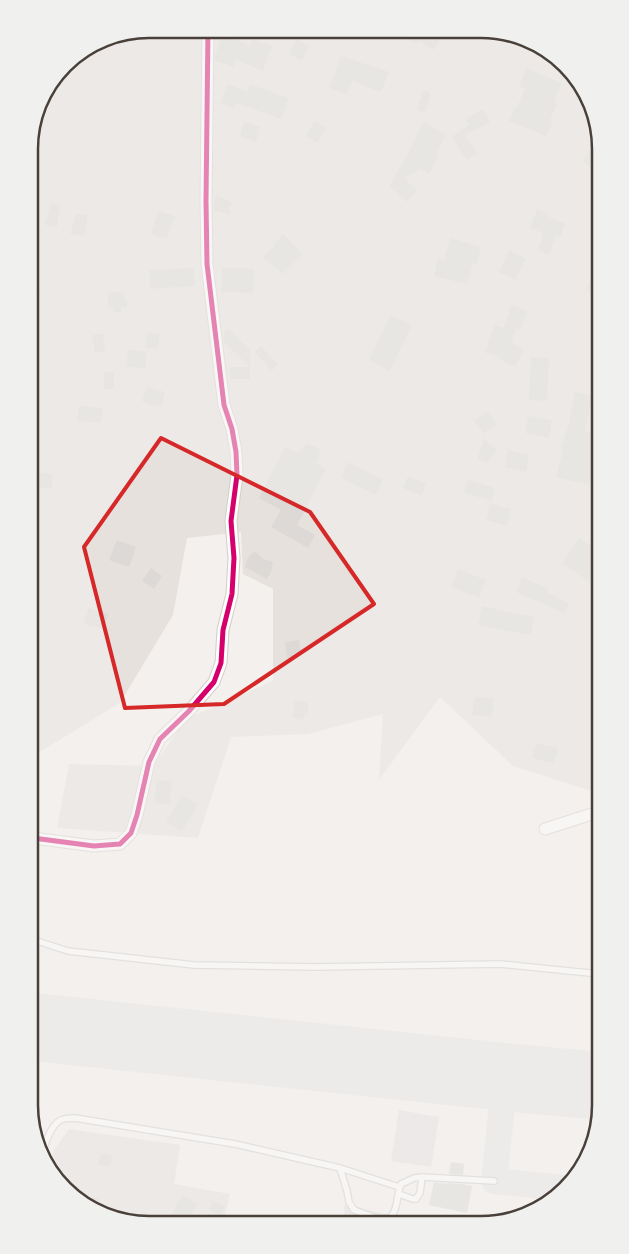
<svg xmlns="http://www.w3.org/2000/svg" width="629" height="1254" font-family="'Archivo Narrow',sans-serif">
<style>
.residential{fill:#e6e1dc}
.parking{fill:#e5e1df}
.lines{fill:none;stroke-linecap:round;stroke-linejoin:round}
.taxiway{stroke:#e6e5e4;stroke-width:26}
.runway{stroke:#e6e5e4;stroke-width:68}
.building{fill:#dcd9d6}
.service-casing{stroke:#d1cecb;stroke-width:8}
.minor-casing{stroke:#d1cecb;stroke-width:13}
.service{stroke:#fdfdfc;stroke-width:5.5}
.minor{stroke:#fdfdfc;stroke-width:11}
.cycleway-casing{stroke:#fff;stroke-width:8}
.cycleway{stroke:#d6006c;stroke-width:5}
.marked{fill:none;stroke:#d62828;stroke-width:4;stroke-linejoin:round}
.rim{fill:none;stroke:#494039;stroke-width:2.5}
</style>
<rect width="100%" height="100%" fill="#f3f0ee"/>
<g class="residential">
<path d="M148 29 504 31 560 59 594 110 598 793 513 766 440 697 379 780 383 714 308 734 231 737 198 838 57 828 69 764 153 766 186 719 273 681V589L243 574 241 532 187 538 173 615 120 703 33 756 30 133 41 95 69 59 103 38Z"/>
<path d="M69 1129 180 1145 174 1184 230 1194 225 1216 239 1223 132 1224 70 1196 49 1165 54 1150Z"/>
</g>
<g class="parking">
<path d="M399 1110 439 1117 431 1167 391 1161Z"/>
<path d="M351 1205 372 1211 412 1220 345 1221 344 1206Z"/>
</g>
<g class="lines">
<path class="taxiway" d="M505 1077 494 1181 563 1188"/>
<path class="runway" d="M34 1027 505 1077 600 1086"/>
</g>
<g class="building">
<path d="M216 29H235L231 38 250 45 252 39 272 46 263 71 236 60 234 67 215 61V56L221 37 215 34Z"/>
<path d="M389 30H424L446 31 433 50 419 41 417 44Z"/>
<path d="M296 39 310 46 302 61 289 54Z"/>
<path d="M341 56 389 72 381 92 352 81 347 95 329 88Z"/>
<path d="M526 68 562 83 554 102 557 103 550 121 552 122 546 136 509 121 515 106 517 107 525 89 519 87Z"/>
<path d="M228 84 247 92 250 84 289 98 281 119 236 103 234 108 220 103Z"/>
<path d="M579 87 586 98 588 101 575 100Z"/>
<path d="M423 90 431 93 425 113 417 110Z"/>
<path d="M483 109 490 122 465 135 478 153 467 160 451 137 469 125 465 119Z"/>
<path d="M314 121 326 128 317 143 306 136Z"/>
<path d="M244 122 260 127 256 142 240 137Z"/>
<path d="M424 122 446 135 436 154 439 156 429 174 420 169 404 178 417 190 407 202 389 186 400 167H401L416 138 415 137Z"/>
<path d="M594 146V171L583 161Z"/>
<path d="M216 195 232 202 230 207V215L214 211V200Z"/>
<path d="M51 203 60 205 57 227 45 225Z"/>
<path d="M537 209 549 214 547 218 565 223 561 237 556 235 549 255 538 251 543 233 530 228Z"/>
<path d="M158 211 175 216 167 239 151 234Z"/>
<path d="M76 214 88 215 84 236 70 234Z"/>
<path d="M283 234 303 254 283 274 263 258 268 252 273 248 276 242Z"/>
<path d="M450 238 481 247 477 264 473 263 467 284 434 276 438 258 444 260Z"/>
<path d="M509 250 526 258 515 280 499 272Z"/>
<path d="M222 267 254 269 253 293 221 292Z"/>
<path d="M194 268 195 286 150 289 149 270Z"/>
<path d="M595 271V295L586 290Z"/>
<path d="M31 287 41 290 37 306 31 304Z"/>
<path d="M114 291 122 293 127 300V307H121V313L113 312V308H108V294Z"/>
<path d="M511 305 527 310 521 330 516 329 512 343 524 349 515 367 499 359 500 357 485 353 494 325 504 328Z"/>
<path d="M391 315 412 325 390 371 369 360Z"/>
<path d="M228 329 250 350V379H230V367H250L224 342 223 334Z"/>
<path d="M148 332 160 334 158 349 145 347Z"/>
<path d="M103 334 105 352 95 353 92 335Z"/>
<path d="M261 346 278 364 272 371 254 352Z"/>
<path d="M128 350 147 352 145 369 126 366Z"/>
<path d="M531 357 549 358 547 401 529 400Z"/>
<path d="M114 371V389H104V372Z"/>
<path d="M146 386 165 392 161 407 142 402Z"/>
<path d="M575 392 593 396 585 431 596 435V464L594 463 589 485 556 477 563 450 561 449 569 423Z"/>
<path d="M79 406 103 408 101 423 77 421Z"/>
<path d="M487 411 497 424 484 434 474 421Z"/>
<path d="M528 416 552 420 549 438 525 433Z"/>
<path d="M484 440 497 449 487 463 477 459Z"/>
<path d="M307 444 321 449 316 463 326 469 297 525 315 535 308 548 271 527 281 510 259 498 285 447 297 453Z"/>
<path d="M508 450 528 454 527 472 505 467Z"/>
<path d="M348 462 383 479 376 495 341 478Z"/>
<path d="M33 472 53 474 51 489 32 487Z"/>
<path d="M408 476 426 483 422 496 403 488Z"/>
<path d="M468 480 495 488 492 501 464 493Z"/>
<path d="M490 503 511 509 507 526 486 520Z"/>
<path d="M579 538 597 550V571L589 582 562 563Z"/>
<path d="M117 540 136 547 129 567 109 560Z"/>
<path d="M255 551 263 559 273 562 271 572 267 579 245 567 248 557Z"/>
<path d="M151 568 162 576 154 589 142 581Z"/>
<path d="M458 569 486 580 479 598 451 587Z"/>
<path d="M522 577 549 589 547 592 569 604 564 613 516 592Z"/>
<path d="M482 606 534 617 531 635 478 625Z"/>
<path d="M88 608 108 614 104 629 84 624Z"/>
<path d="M299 640 301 656 287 658 285 642Z"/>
<path d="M475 697 494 698 492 717 472 715Z"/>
<path d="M295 700 306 702 308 707V714L305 713 304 720 292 718Z"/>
<path d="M536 743 558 748 554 763 532 758Z"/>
<path d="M156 780 172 781 170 804 155 803Z"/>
<path d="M182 795 198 805 182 831 166 822Z"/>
<path d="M101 1153 112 1156 109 1167 98 1164Z"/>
<path d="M451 1162 464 1164 463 1175 449 1174Z"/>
<path d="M434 1182 447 1184V1183L461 1184 472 1186 467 1213 429 1205Z"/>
<path d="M183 1195 198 1204 187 1223 170 1224 173 1218 170 1216Z"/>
<path d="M87 1197 99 1198 98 1209 87 1203Z"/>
<path d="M213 1201 225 1207 221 1216 209 1210Z"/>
</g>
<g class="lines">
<g class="service-casing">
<g id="service">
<path d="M37 941 68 951 194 965 315 967 500 964 599 974"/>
<path d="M42 1154C45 1144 50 1127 59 1121 63 1118 70 1118 75 1118L235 1144 340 1168 399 1187"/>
<path d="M340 1168 347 1191 349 1202 354 1210 379 1219 390 1218C399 1208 396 1195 401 1184L414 1178 422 1177 420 1193 416 1199H413L399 1194"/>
<path d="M422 1177 494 1181"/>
</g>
</g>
<g class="minor-casing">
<g id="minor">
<path d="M545 829 598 812"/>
<path d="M33 838 94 846 120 844 131 833 137 815 149 762 160 739 189 711 214 682 221 663 223 630 232 594 234 558 231 521 237 475 236 452 232 429 224 405 207 264 206 201 208 29"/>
</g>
</g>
<use href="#service" class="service"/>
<use href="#minor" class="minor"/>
<g class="cycleway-casing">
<path id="cycleway" d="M33 838 94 846 120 844 131 833 137 815 149 762 160 739 189 711 214 682 221 663 223 630 232 594 234 558 231 521 237 475 236 452 232 429 224 405 207 264 206 201 208 29"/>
</g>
<use href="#cycleway" class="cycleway"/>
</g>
<path d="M0 0H629V1254H0ZM161 438 310 512 374 604 224 704 125 708 84 547Z" fill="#f3f0ee" fill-opacity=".55" fill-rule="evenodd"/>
<path class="marked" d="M161 438 310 512 374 604 224 704 125 708 84 547Z"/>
<path d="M0 0H629V1254H0ZM149 38H481A111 111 0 0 1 592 149V1105A111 111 0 0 1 481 1216H149A111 111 0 0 1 38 1105V149A111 111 0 0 1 149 38Z" fill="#f0f0ef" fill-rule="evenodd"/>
<path class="rim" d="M149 38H481A111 111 0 0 1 592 149V1105A111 111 0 0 1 481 1216H149A111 111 0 0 1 38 1105V149A111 111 0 0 1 149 38Z"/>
</svg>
